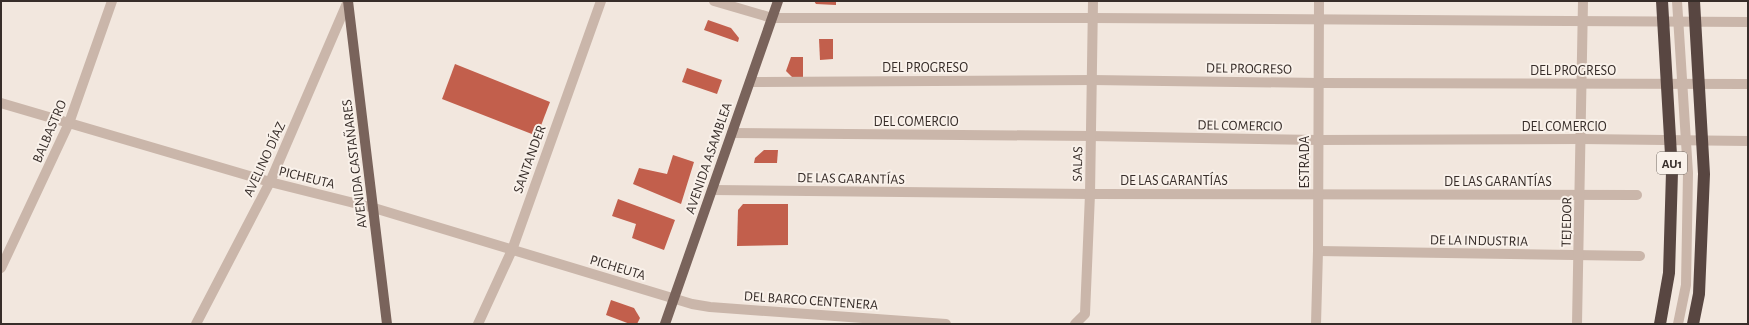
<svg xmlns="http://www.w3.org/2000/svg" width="1749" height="325" font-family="'Alegreya Sans',sans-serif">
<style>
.building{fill:#c25f4c}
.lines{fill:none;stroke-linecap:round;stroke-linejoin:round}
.minor{stroke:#cab6aa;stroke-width:10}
.major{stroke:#79635b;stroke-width:10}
.highway{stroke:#584641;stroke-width:12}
.labels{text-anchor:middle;stroke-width:4;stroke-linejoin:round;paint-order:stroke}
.shield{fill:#f9f1ea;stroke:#716863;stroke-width:1}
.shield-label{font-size:13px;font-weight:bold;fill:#372d29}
.street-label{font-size:14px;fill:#372d29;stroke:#f9f1ea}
</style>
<rect width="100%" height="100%" fill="#f2e7de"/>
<g class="building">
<path d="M814 1H836V5L816 4Z"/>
<path d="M708 20 731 28 739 38 738 42 704 30Z"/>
<path d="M819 39H833V59L820 60Z"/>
<path d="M791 57H803V77H792L786 71Z"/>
<path d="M455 64 550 102 537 136 442 99Z"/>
<path d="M687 68 722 80 717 94 682 82Z"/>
<path d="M764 150H778L777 163H754L755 158Z"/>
<path d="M673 155 694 162 681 204 633 184 639 168 667 174Z"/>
<path d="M618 199 675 220 664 250 632 238 636 224 612 216Z"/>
<path d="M743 204H788V245L737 246 738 210Z"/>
<path d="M611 300 634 308 640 318 637 324H630L606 315Z"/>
</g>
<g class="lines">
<g class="minor">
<path d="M714 1 772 18H1093L1748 22"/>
<path d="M1677 1 1688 173 1686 285 1678 324"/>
<path d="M750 82 1092 80 1319 83 1748 84"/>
<path d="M1 103 270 182 374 208 692 304 710 307 946 324"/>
<path d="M732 133 1091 136 1318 140 1581 139 1748 141"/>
<path d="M712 190 1090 194 1637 195"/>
<path d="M1318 251 1640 256"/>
<path d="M1 268 69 123 112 1"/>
<path d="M196 324 270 182 348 1"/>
<path d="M478 324 512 250 601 1"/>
<path d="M1075 324 1085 314 1090 194 1093 1"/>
<path d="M1316 324 1318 251 1319 1"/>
<path d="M1577 324 1583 1"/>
</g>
<g class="major">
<path d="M348 1 387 324"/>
<path d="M665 324 778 1"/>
</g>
<g class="highway">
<path d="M1660 324 1669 273 1672 172 1662 1"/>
<path d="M1693 324 1699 294 1704 174 1694 1"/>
</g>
</g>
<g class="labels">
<rect class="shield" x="1657" y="152" width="30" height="22" rx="3"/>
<g class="shield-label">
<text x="1672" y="168">AU1</text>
</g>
<g class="street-label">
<text x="925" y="72">DEL PROGRESO</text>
<text transform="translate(1249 68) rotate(1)" y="5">DEL PROGRESO</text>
<text x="1573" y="75">DEL PROGRESO</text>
<text x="916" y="126">DEL COMERCIO</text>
<text transform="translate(1240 125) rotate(1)" y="5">DEL COMERCIO</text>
<text x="1564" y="131">DEL COMERCIO</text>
<text transform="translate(49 131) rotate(-67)" y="5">BALBASTRO</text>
<text transform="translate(708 158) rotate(-71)" y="5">AVENIDA ASAMBLEA</text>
<text transform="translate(264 159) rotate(-65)" y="5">AVELINO DÍAZ</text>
<text transform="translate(529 159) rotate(-70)" y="5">SANTANDER</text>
<text transform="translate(1304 162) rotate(-90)" y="5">ESTRADA</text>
<text transform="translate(354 164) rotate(-97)" y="5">AVENIDA CASTAÑARES</text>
<text transform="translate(1077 164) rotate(-89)" y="5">SALAS</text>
<text transform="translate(307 177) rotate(14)" y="5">PICHEUTA</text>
<text transform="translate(851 178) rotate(1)" y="5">DE LAS GARANTÍAS</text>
<text x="1174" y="185">DE LAS GARANTÍAS</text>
<text x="1498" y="186">DE LAS GARANTÍAS</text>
<text transform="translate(1566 222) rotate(-89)" y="5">TEJEDOR</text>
<text transform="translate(1479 240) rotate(1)" y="5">DE LA INDUSTRIA</text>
<text transform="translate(618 267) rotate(17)" y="5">PICHEUTA</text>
<text transform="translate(811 300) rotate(4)" y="5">DEL BARCO CENTENERA</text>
</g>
</g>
<rect width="1749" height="325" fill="none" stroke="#372d29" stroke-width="4"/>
</svg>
